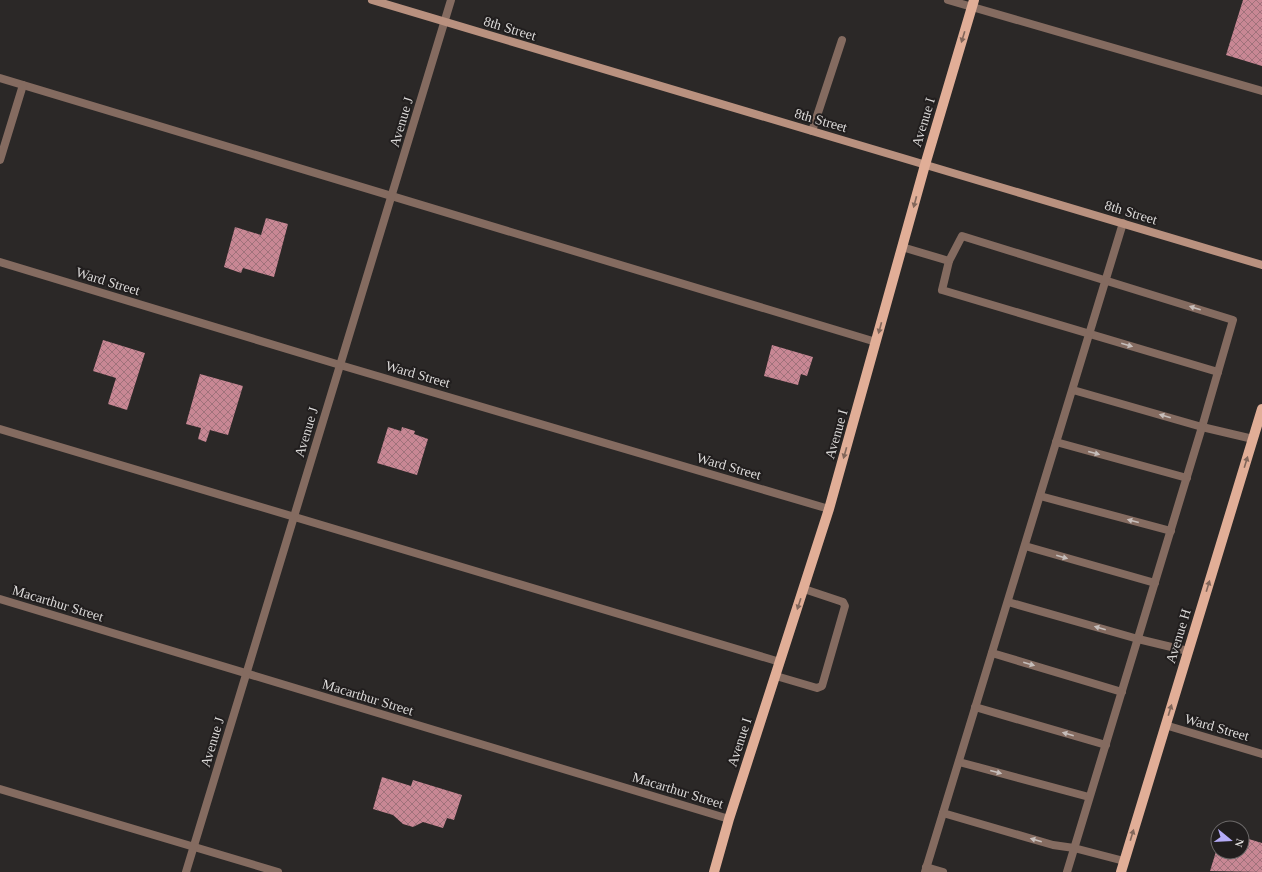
<svg xmlns="http://www.w3.org/2000/svg" width="1262" height="872" font-family="Georgia,serif">
<style>
.building{fill:url(#building-cross-hatch)}
.lines{fill:none;stroke-linecap:round;stroke-linejoin:round}
.lane{stroke:#846b60;stroke-width:8}
.street{stroke:#846b60;stroke-width:8}
.secondary{stroke:#b9917f;stroke-width:8}
.primary{stroke:#e1ae97;stroke-width:10}
.oneway{fill:#81665a}
.oneway2{fill:#c6bebb}
.labels{text-anchor:middle;stroke-width:4;stroke-linejoin:round;paint-order:stroke}
.street-label{font-size:14px;fill:#dcdad9;stroke:#211e1e}
</style>
<defs>
<pattern id="building-cross-hatch" width="8" height="8" patternUnits="userSpaceOnUse"><rect width="8" height="8" fill="#c88794"/><path d="M0 0l8 8M0 8l8-8" fill="none" stroke="#a0727b"/></pattern>
</defs>
<rect width="100%" height="100%" fill="#2b2827"/>
<g class="building">
<path d="M1243 0H1262V66L1226 55Z"/>
<path d="M266 218 288 224 274 277 243 268 241 273 224 267 235 227 261 235Z"/>
<path d="M103 340 145 353 127 410 108 404 116 378 93 371Z"/>
<path d="M772 345 813 357 807 376 801 374 798 385 764 376Z"/>
<path d="M200 374 243 386 228 435 210 430 206 442 198 439 201 428 186 424Z"/>
<path d="M388 427 401 431 402 427 415 431 414 434 428 439 417 475 377 463Z"/>
<path d="M382 777 411 786 413 780 462 795 454 820 447 818 443 828 423 822 413 827 403 824 393 815 373 809Z"/>
<path d="M1242 837 1262 843V872L1210 871 1218 845V852H1242Z"/>
</g>
<g class="lines">
<g class="lane">
<path d="M948 0 1262 91"/>
<path d="M0 78 876 342"/>
<path d="M812 131 842 40"/>
<path d="M902 247 949 261 942 290 1218 372"/>
<path d="M949 261 962 236 1233 320 1202 427 1253 439"/>
<path d="M0 429 780 662"/>
<path d="M1056 442 1187 478"/>
<path d="M1040 496 1171 531"/>
<path d="M1025 546 1155 583"/>
<path d="M1008 602 1138 639 1188 651"/>
<path d="M992 653 1122 692"/>
<path d="M776 676 817 688 822 686 845 606 843 602 804 589"/>
<path d="M975 707 1106 745"/>
<path d="M959 762 1089 797"/>
<path d="M0 789 278 872"/>
<path d="M943 813 1053 845 1074 848 1124 861"/>
<path d="M926 867 943 872"/>
<path d="M925 872 1123 223"/>
<path d="M1067 872 1202 427 1073 390"/>
</g>
<g class="street">
<path d="M0 160 23 85"/>
<path d="M0 262 340 365 829 509"/>
<path d="M0 599 729 819"/>
<path d="M1165 725 1262 754"/>
<path d="M186 872 451 0"/>
</g>
<path class="secondary" d="M372 0 1262 265"/>
<g class="primary">
<path d="M714 872 729 819 829 509 925 165 974 0"/>
<path d="M1121 872 1262 409"/>
</g>
</g>
<defs><path id="oneway-solid" d="M-6-.8H1V-3.2L6.5 0L1 3.2V.8H-6Z"/></defs>
<g class="oneway">
<use href="#oneway-solid" transform="translate(963 37) rotate(107)"/>
<use href="#oneway-solid" transform="translate(915 202) rotate(105)"/>
<use href="#oneway-solid" transform="translate(880 328) rotate(105)"/>
<use href="#oneway-solid" transform="translate(845 453) rotate(106)"/>
<use href="#oneway-solid" transform="translate(1246 462) rotate(-73)"/>
<use href="#oneway-solid" transform="translate(1208 586) rotate(-73)"/>
<use href="#oneway-solid" transform="translate(799 604) rotate(108)"/>
<use href="#oneway-solid" transform="translate(1170 710) rotate(-73)"/>
<use href="#oneway-solid" transform="translate(1132 835) rotate(-73)"/>
</g>
<g class="oneway2">
<use href="#oneway-solid" transform="translate(1195 308) rotate(-163)"/>
<use href="#oneway-solid" transform="translate(1127 345) rotate(16)"/>
<use href="#oneway-solid" transform="translate(1165 416) rotate(-164)"/>
<use href="#oneway-solid" transform="translate(1094 453) rotate(15)"/>
<use href="#oneway-solid" transform="translate(1133 521) rotate(-165)"/>
<use href="#oneway-solid" transform="translate(1062 557) rotate(16)"/>
<use href="#oneway-solid" transform="translate(1100 628) rotate(-164)"/>
<use href="#oneway-solid" transform="translate(1029 664) rotate(16)"/>
<use href="#oneway-solid" transform="translate(1068 734) rotate(-164)"/>
<use href="#oneway-solid" transform="translate(996 772) rotate(15)"/>
<use href="#oneway-solid" transform="translate(1036 840) rotate(-164)"/>
</g>
<g class="labels">
<g class="street-label">
<text transform="translate(510 28) rotate(17)" y="5">8th Street</text>
<text transform="translate(821 120) rotate(16)" y="5">8th Street</text>
<text transform="translate(401 122) rotate(-73)" y="5">Avenue J</text>
<text transform="translate(923 122) rotate(-73)" y="5">Avenue I</text>
<text transform="translate(1131 212) rotate(17)" y="5">8th Street</text>
<text transform="translate(108 281) rotate(17)" y="5">Ward Street</text>
<text transform="translate(418 374) rotate(16)" y="5">Ward Street</text>
<text transform="translate(306 432) rotate(-73)" y="5">Avenue J</text>
<text transform="translate(836 434) rotate(-74)" y="5">Avenue I</text>
<text transform="translate(729 466) rotate(16)" y="5">Ward Street</text>
<text transform="translate(58 603) rotate(17)" y="5">Macarthur Street</text>
<text transform="translate(1178 636) rotate(-73)" y="5">Avenue H</text>
<text transform="translate(368 697) rotate(17)" y="5">Macarthur Street</text>
<text transform="translate(1217 727) rotate(16)" y="5">Ward Street</text>
<text transform="translate(212 742) rotate(-73)" y="5">Avenue J</text>
<text transform="translate(739 742) rotate(-72)" y="5">Avenue I</text>
<text transform="translate(678 790) rotate(17)" y="5">Macarthur Street</text>
</g>
</g>
<g transform="translate(1230 840) rotate(108)"><circle r="19" fill="#211e1e" stroke="#6c6969"/>
<path d="M0-3L7 15L0 10L-7 15Z" fill="#b5acf8"/>
<text y="-6" font-size="11" font-weight="bold" text-anchor="middle" fill="#dcdad9">N</text>
</g>
</svg>
